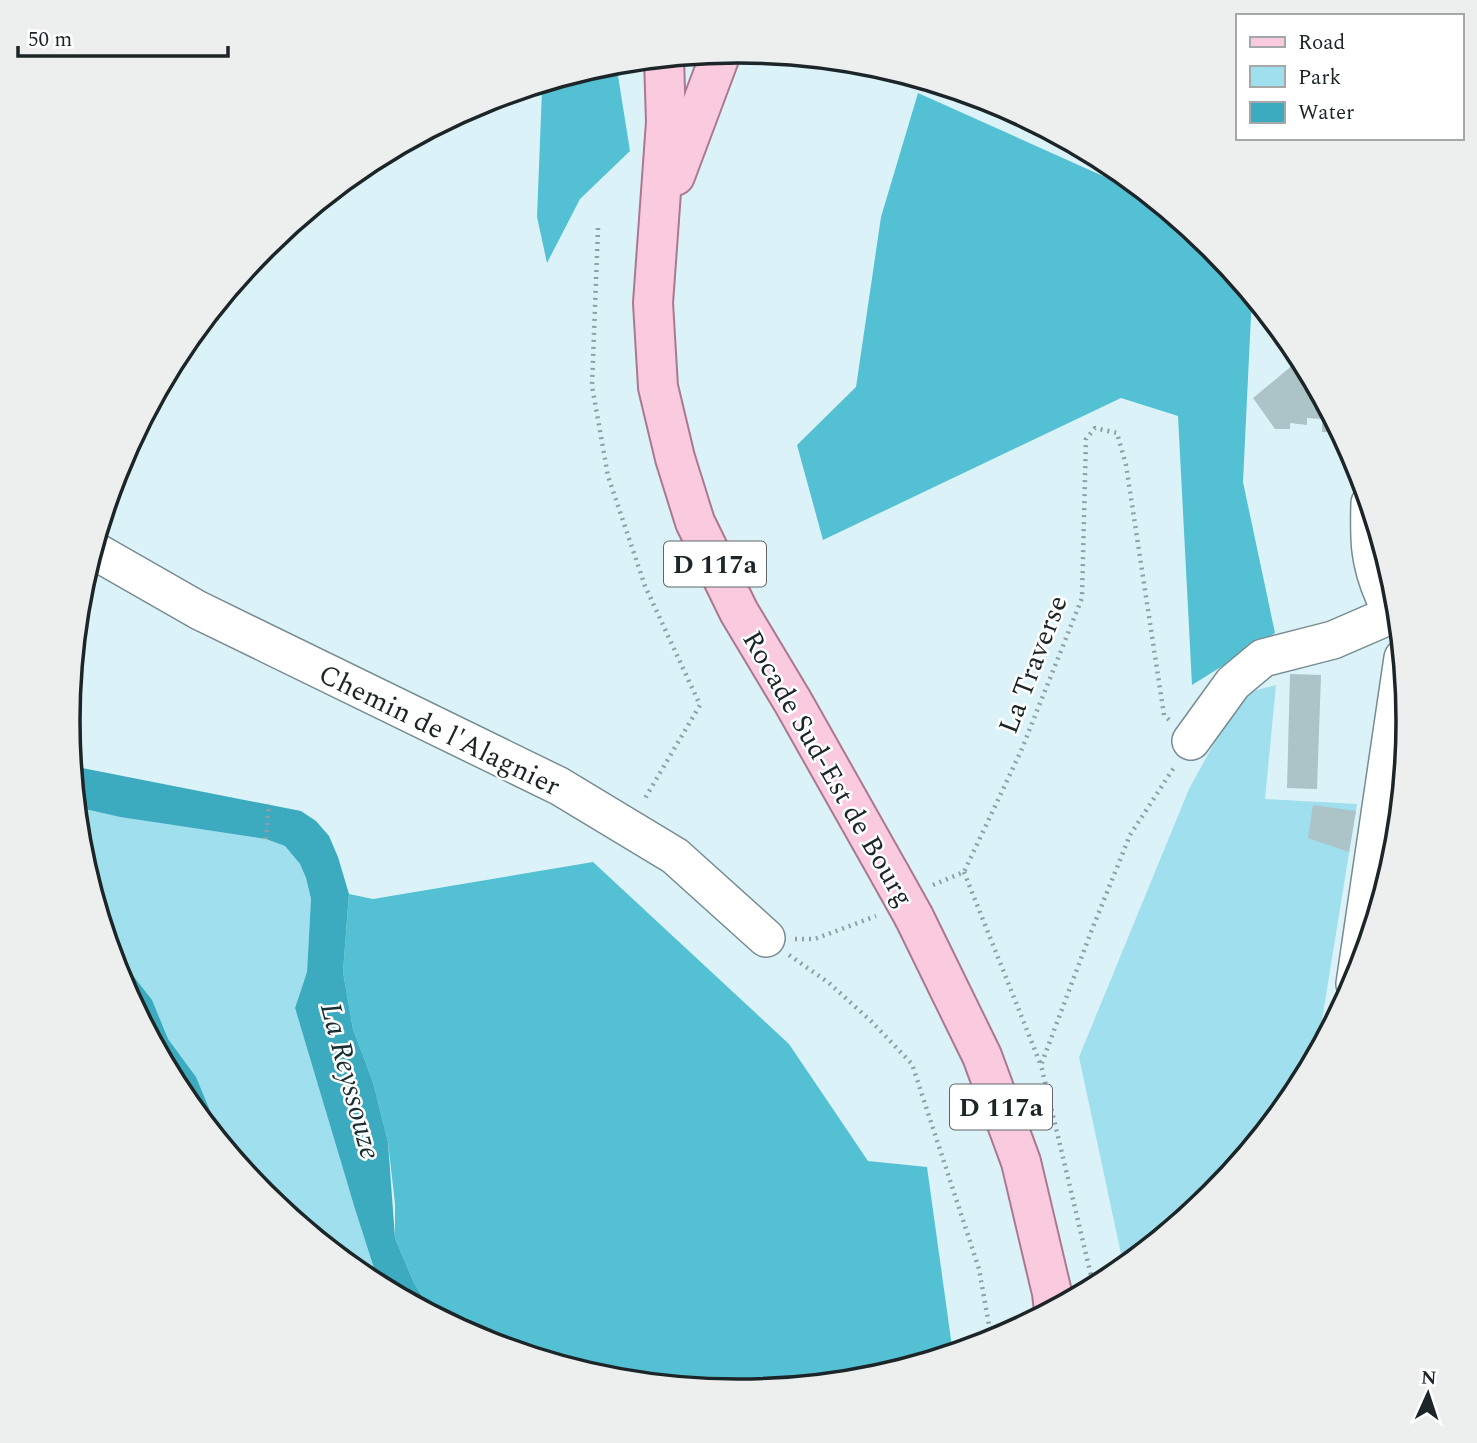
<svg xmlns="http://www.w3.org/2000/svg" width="1477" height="1443" font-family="Spectral,serif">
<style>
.green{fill:#a0dfed}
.forest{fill:#54c0d4}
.water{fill:#3cabc0}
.building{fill:#acc3c8}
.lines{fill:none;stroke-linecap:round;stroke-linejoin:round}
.minor-casing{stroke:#768c91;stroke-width:40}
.major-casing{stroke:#aa7990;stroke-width:42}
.path{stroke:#8ea0a3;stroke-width:4.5;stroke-dasharray:2 5;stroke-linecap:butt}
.minor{stroke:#fff;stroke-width:37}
.major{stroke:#facade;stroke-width:38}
.major-bridge-casing{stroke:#aa7990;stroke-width:42;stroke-linecap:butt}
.major-bridge{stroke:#facade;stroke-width:38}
.labels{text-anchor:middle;stroke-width:5;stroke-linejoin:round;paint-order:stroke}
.shield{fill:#fff;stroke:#606668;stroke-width:2}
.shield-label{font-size:26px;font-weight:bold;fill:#1c2527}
.street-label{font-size:28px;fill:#1c2527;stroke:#fff}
.water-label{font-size:30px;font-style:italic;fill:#1b2f33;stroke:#fff}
.rim{fill:none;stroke:#1c2527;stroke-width:3.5}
</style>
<rect width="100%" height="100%" fill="#dbf3f8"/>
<g class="green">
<path d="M1276 685 1265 799 1357 804 1316 1057 1296 1094 1213 1196 1124 1268 1079 1057 1189 789 1241 694Z"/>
<path d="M76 807 120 817 266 839 285 846 300 864 306 878 311 899 307 972 295 1008 355 1209 380 1287 366 1279 264 1196 181 1094 119 978 81 852Z"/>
</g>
<g class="forest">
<path d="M616 63 630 151 580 199 547 263 537 217 542 90 532 87Z"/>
<path d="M918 93 1152 198 1213 247 1252 295 1243 482 1275 633 1192 685 1178 416 1121 398 823 540 797 445 856 387 881 217Z"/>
<path d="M593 862 789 1044 868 1161 927 1167 953 1354 869 1379 738 1392 607 1379 481 1341 435 1316 414 1283 395 1238V1204L388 1142 373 1082 353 1029 343 972 349 894 373 899Z"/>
</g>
<g class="water">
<path d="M72 766 301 811 316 821 329 836 338 857 349 894 343 972 353 1029 373 1082 388 1142 395 1238 414 1283 435 1316 380 1287 355 1209 295 1008 307 972 311 899 306 878 300 864 285 846 266 839 120 817 76 807Z"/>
<path d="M112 957 127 968 152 1000 168 1039 196 1077 213 1118 215 1136 181 1094 119 978Z"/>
</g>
<g class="building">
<path d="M1294 364 1305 365 1341 432H1322V419L1307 418V425L1290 423V429H1275L1253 398Z"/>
<path d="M1290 674 1321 675 1317 789 1287 788Z"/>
<path d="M1313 805 1356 811 1349 852 1308 838Z"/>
</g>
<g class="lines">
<g class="minor-casing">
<g id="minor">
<path d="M1370 503C1369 540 1369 562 1384 596 1389 605 1391 613 1399 619"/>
<path d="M93 550 198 610 559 786 675 856 766 938"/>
<path d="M1191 741 1233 683 1263 658 1333 640 1393 614"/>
<path d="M1355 984 1403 658"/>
</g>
</g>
<g class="major-casing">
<g id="major">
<path d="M664 58 666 122 653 303 658 387 675 458 695 522 739 612 793 702 890 874"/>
<path d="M675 176 721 53"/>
<path d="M914 917 982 1056 1021 1162 1052 1293 1054 1310"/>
</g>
</g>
<g class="path">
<path d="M598 228 592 386 608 476 645 586 700 705 644 800"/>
<path d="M266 839 269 804"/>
<path d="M964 872 1040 1063"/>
<path d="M933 885 964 872 1021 751 1082 598 1086 439 1095 428 1117 433 1126 465 1164 715 1169 720"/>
<path d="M795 939H815L876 916"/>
<path d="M789 955 829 983 872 1022 912 1064 979 1269 992 1342"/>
<path d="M1094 1288 1041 1065 1091 932 1130 835 1175 766"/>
</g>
<use href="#minor" class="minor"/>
<use href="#major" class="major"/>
<g class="major-bridge-casing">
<path id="major-bridge" d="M890 874 914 917"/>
</g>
<use href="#major-bridge" class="major-bridge"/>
</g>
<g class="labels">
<g class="shield">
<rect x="664" y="541.5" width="102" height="45" rx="5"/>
<rect x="950" y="1084.5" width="102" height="45" rx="5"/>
</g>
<g class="shield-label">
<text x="715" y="573">D 117a</text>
<text x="1001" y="1116">D 117a</text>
</g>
<g class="street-label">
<text transform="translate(1032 664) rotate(-69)" y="10">La Traverse</text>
<text transform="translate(440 729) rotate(26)" y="10">Chemin de l'Alagnier</text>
<text transform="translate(829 768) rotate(60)" y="10">Rocade Sud-Est de Bourg</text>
</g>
<g class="water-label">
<text transform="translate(351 1081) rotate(75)" y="10">La Reyssouze</text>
</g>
</g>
<path d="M0 0H1477V1443H0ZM80 721a658 658 0 1 1 1316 0a658 658 0 1 1-1316 0Z" fill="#edeeee" fill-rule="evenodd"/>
<path class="rim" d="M80 721a658 658 0 1 1 1316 0a658 658 0 1 1-1316 0Z"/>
<rect x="1236" y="14" width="228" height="126" fill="#ffffff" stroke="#a4a8a9" stroke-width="2"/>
<rect x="1250" y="37" width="35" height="10" fill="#facade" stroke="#a4a8a9" stroke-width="2"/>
<text x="1298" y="49" font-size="21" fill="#1c2527">Road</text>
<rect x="1250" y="66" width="35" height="21" fill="#a0dfed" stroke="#a4a8a9" stroke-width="2"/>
<text x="1298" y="84" font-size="21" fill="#1c2527">Park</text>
<rect x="1250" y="102" width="35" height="21" fill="#3cabc0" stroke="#a4a8a9" stroke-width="2"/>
<text x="1298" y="119" font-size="21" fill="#1c2527">Water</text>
<g transform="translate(1428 1394) rotate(3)" stroke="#ffffff" stroke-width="5" paint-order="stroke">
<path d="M0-5L12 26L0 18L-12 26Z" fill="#1c2527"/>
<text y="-10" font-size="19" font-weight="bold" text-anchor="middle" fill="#1c2527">N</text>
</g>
<path d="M18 46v10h210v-10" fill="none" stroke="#1c2527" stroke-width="3.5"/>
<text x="28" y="46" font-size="21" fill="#1c2527" stroke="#ffffff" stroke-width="5" paint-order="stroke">50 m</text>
</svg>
